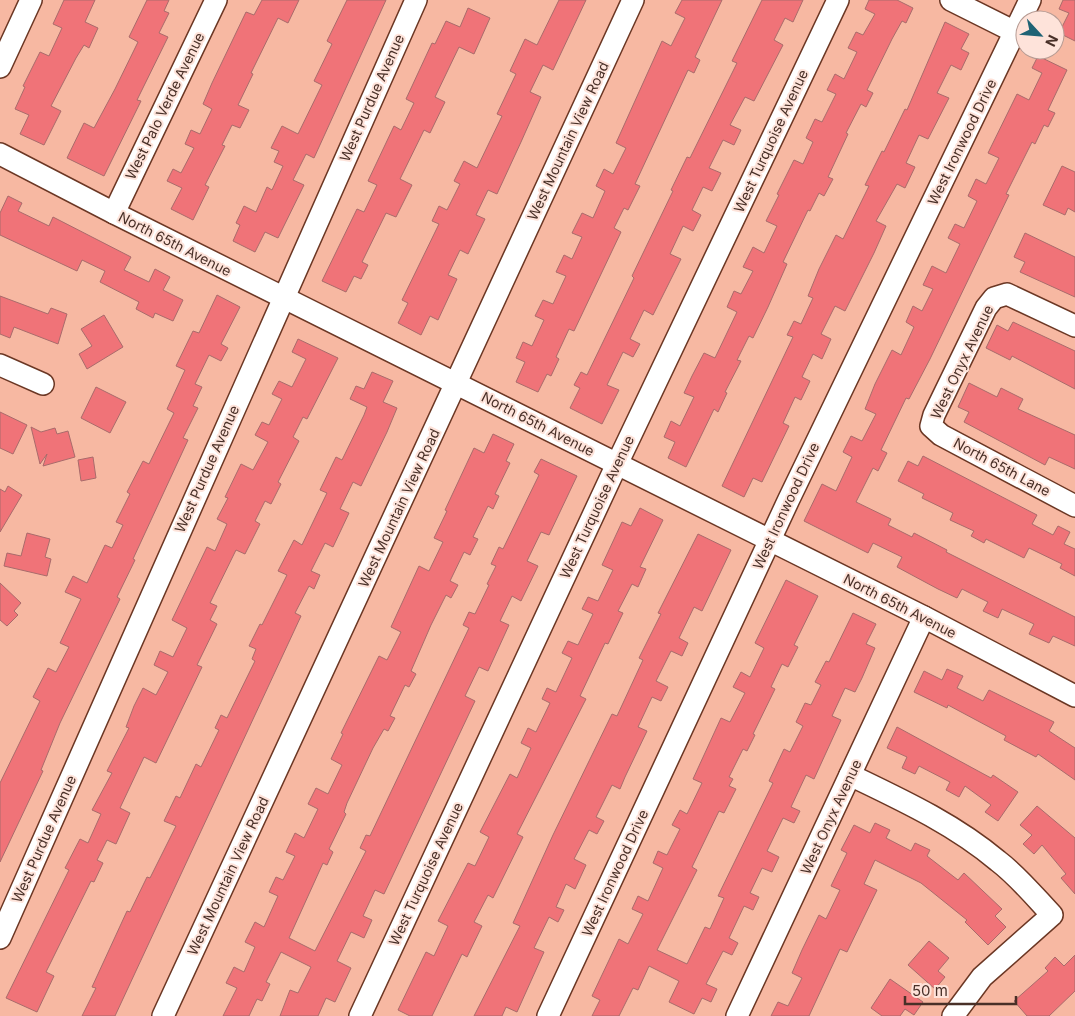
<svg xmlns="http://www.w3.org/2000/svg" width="1075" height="1016" font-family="Inter,sans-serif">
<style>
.building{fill:#f07378;stroke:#a96b6b}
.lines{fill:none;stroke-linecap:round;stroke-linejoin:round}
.minor-casing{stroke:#6b3724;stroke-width:24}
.minor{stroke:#fff;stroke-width:21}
.labels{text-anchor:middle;stroke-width:4;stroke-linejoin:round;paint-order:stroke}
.street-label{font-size:14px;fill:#493028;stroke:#fee3da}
</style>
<rect width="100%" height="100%" fill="#f7b8a2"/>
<g class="building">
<path d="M64 0H95L85 22 98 28 89 48 84 45 76 58 51 106 61 111 44 145 20 134 29 115 15 109 25 87 23 86 40 52 49 56 62 28 53 24Z"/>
<path d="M147 0H169L164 11 169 13 159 33 168 37 137 100 141 101 104 176 67 158 84 123 94 128 115 89 138 42 129 37Z"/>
<path d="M262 0H299L288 23 278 18 251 73 253 74 238 105 249 110 240 128 232 125 222 145 225 146 205 185 209 187 193 220 171 209 182 188 167 181 173 169 181 173 194 148 185 144 191 130 200 134 212 109 203 104 212 83 246 12 254 15Z"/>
<path d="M347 0H386L314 158 306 154 293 180 304 185 278 238 265 232 255 252 233 241 240 225 236 223 244 206 256 212 267 187 272 190 283 166 274 162 279 151 271 148 282 126 298 134 322 85 314 81 332 44 327 41Z"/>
<path d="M559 0H586L553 70 543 65 530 92 541 97 521 142 497 194 488 190 476 215 485 219 468 254 460 250 448 275 457 279 438 320 430 316 421 335 398 323 408 303 402 300 439 224 432 221 439 206 447 210 460 184 454 181 464 161 477 168 502 116 497 114 516 74 510 71 525 39 537 45Z"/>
<path d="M682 0H722L695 57 700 60 694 73 688 70 635 184 640 186 628 210 624 208 614 228 621 232 574 331 569 329 556 357 559 359 551 376 547 374 538 392 516 382 525 362 516 358 523 342 532 346 544 320 535 316 543 300 553 304 566 276 556 272 564 255 572 259 582 237 572 233 582 213 593 218 605 191 596 186 604 169 613 174 626 148 616 143 662 41 671 46 685 18 675 13Z"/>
<path d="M762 0H803L793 22 785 18 774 40 783 45 754 101 745 97 730 125 741 130 734 145 723 140 709 168 721 173 712 191 703 187 692 210 701 215 693 231 683 226 670 254 681 259 653 315 644 310 630 339 640 344 633 357 623 352 607 385 619 390 602 424 570 408 580 388 574 385 581 372 587 375 634 278 632 276 673 191 671 190 687 157 690 158 737 63 732 61Z"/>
<path d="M869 0H897L913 8 906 23 902 21 892 39 867 90 873 93 866 107 861 104 846 133 848 134 828 177 833 179 824 196 819 193 810 211 808 210 783 262 787 264 768 307 753 338 749 336 737 360 741 361 725 392 727 393 718 412 714 409 686 467 668 458 675 442 664 437 671 421 680 426 694 397 684 393 692 376 704 353 715 358 737 312 727 307 734 291 741 294 753 271 743 267 753 247 764 253 777 226 766 221 779 195 777 194 794 160 803 164 813 142 806 138 815 119 822 122 836 94 827 90 835 74 844 79 857 52 848 48 856 32 863 35 875 14 865 9Z"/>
<path d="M1063 0H1075V41L1059 33 1069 13 1059 9Z"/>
<path d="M468 8 490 18 474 54 459 47 435 97 445 102 430 133 424 130 400 179 412 185 396 217 386 213 362 262 368 265 361 279 354 276 346 292 322 281 357 209 364 212 377 185 368 181 394 126 401 130 414 103 406 99 432 43 435 44 446 21 460 27Z"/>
<path d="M945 22 969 34 961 49 969 53 961 70 951 65 937 93 949 98 928 139 919 135 906 163 915 167 905 188 897 184 876 221 886 226 874 253 845 311 835 306 821 334 831 339 822 359 813 354 802 377 810 381 801 400 795 397 783 423 789 426 762 482 753 478 744 497 722 486 793 337 787 335 794 321 801 324 813 298 808 296 819 269 836 235 843 239 869 186 865 185 882 151 884 152 905 109 907 110Z"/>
<path d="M1038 56 1067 70 1048 110 1055 113 1048 127 1044 125 1035 144 1032 142 1006 194 1009 195 930 359 909 399 906 398 881 450 887 453 878 471 873 468 856 502 891 519 888 525 912 537 914 533 947 550 946 552 1075 617V646L1053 636 1049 643 1029 634 1034 624 1002 609 998 618 983 611 988 602 962 589 957 598 938 589 897 567 902 557 873 543 868 553 804 521 822 484 836 491 852 457 843 452 851 436 862 441 876 414 865 409 875 384 892 350 901 355 914 327 906 322 913 306 922 311 933 289 923 285 932 266 946 273 960 244 948 238 955 224 964 228 977 201 968 196 976 179 986 184 999 158 988 153 1017 94 1029 100 1042 73 1032 68Z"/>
<path d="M1062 166 1075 172V212L1068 208 1065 215 1043 205Z"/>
<path d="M8 196 22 203 18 211 49 226 53 217 131 257 124 270 149 282 155 269 170 277 163 290 183 300 173 321 155 313 153 318 136 309 139 302 100 282 105 271 82 260 77 271 0 235V213Z"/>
<path d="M1025 233 1075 257V297L1020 272 1025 262 1014 257Z"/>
<path d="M217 295 240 307 221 344 228 348 221 361 209 355 195 384 202 387 193 406 198 408 183 438 188 440 133 559 135 560 117 597 120 599 60 723 41 770 43 771 0 862V783L40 701 33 697 48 668 56 672 69 647 60 643 81 599 65 592 73 576 87 583 105 545 112 548 123 525 116 522 130 494 127 492 143 461 149 464 174 413 167 409 185 370 176 366 193 331 199 333Z"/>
<path d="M0 296 48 314 51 308 67 314 58 344 14 327 10 338 0 334Z"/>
<path d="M104 315 123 347 87 369 79 354 92 346 81 329Z"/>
<path d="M1013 322 1075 351V389L1012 356 1010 360 986 348 997 325 1008 331Z"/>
<path d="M298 339 338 358 307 419 303 417 293 437 299 441 278 482 281 484 271 504 265 501 255 521 260 524 245 554 236 550 210 603 217 606 210 620 217 624 197 665 202 667 156 763 144 757 120 808 130 813 116 844 107 840 97 860 103 863 94 882 91 881 46 972 54 976 37 1012 6 998 69 870 65 868 80 839 88 843 101 814 92 810 112 773 107 771 129 728 126 727 134 706 143 688 156 695 168 672 154 665 160 651 173 657 187 628 172 620 207 547 215 551 227 524 217 519 228 498 225 497 241 464 253 470 268 442 255 435 262 422 269 425 282 399 272 394 279 381 292 387 306 359 292 352Z"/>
<path d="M372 372 393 381 383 402 397 408 387 432 361 486 353 482 340 509 349 513 333 547 325 543 311 571 320 575 314 589 309 586 295 613 301 616 115 1016H82L96 988 92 987 127 911 130 912 147 877 150 878 176 826 164 821 176 796 180 798 196 764 201 767 219 730 215 728 221 715 227 718 255 661 252 659 256 649 249 646 260 624 262 625 287 575 278 571 294 540 302 545 327 493 320 490 336 457 342 460 364 415 367 407 350 399 356 386 364 389Z"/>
<path d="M969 383 997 397 1001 388 1023 399 1018 409 1075 435V469L1049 457 1045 465 964 422 969 412 958 407Z"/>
<path d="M96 387 126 402 110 433 81 418Z"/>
<path d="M0 412 27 425 13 454 0 448Z"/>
<path d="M31 427 41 432 55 428 57 434 68 431 75 457 43 466 47 454 40 464Z"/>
<path d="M493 434 514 444 506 461 510 463 495 494 499 496 493 509 488 506 473 537 478 539 470 555 464 552 450 581 458 585 451 598 446 595 431 625 411 671 416 674 409 687 405 685 390 716 395 718 388 731 384 729 373 748 347 803 344 812 346 814 329 849 333 852 327 865 323 863 289 938 315 951 366 851 360 848 366 835 370 836 469 628 463 625 469 612 475 614 489 585 487 584 496 566 491 564 499 547 503 549 539 475 534 472 541 459 577 476 549 535 541 532 527 561 538 566 521 601 512 596 500 621 509 625 488 671 479 667 465 696 475 701 384 894 375 890 363 916 372 920 364 938 351 932 337 961 351 968 335 1002 326 998 318 1016H280L290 990 298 993 311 967 281 952 266 982 270 984 262 1001 257 999 249 1016H223L237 988 226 983 234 967 244 972 255 947 245 942 255 922 264 927 278 896 269 892 276 877 283 880 295 856 286 852 295 833 304 838 318 809 308 804 316 788 328 794 342 765 331 759 343 734 341 733 379 656 387 660 401 632 391 627 419 566 429 571 443 542 434 538 447 511 445 510 474 448 484 453Z"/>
<path d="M923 456 1037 515 1032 524 1053 535 1058 526 1070 532 1064 544 1075 549V576L1060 568 1062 564 1029 548 1024 558 986 539 984 543 971 536 974 531 950 520 953 513 922 498 924 494 898 481 908 461 918 466Z"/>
<path d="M93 457 96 478 81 481 78 460Z"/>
<path d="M8 486 22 495 0 532V489L5 492Z"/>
<path d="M640 508 663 520 640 567 646 569 638 587 632 584 618 611 623 613 608 644 605 643 580 696 586 699 517 834 523 837 493 898 488 895 474 922 482 926 467 957 462 954 432 1016H410L398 1010 426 952 434 956 448 926 438 921 468 863 475 866 489 837 480 832 510 774 517 778 531 748 521 743 528 728 536 732 550 703 542 699 547 688 556 692 572 658 562 653 568 641 578 645 593 614 582 609 588 597 598 601 613 570 602 565 622 522 631 526Z"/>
<path d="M27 533 50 539 45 557 51 559 47 576 4 566 7 553 21 556Z"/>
<path d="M698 534 731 550 702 611 694 607 679 638 688 643 682 656 671 651 656 681 668 687 661 701 652 697 638 727 647 731 625 777 620 789 612 785 596 817 604 821 597 834 589 830 574 859 586 865 575 889 566 884 556 907 564 910 558 922 549 917 534 948 544 952 517 1012 506 1007 502 1016H474L520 926 513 923 553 835 612 714 617 716 643 660 639 658 661 614 658 613Z"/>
<path d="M786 580 818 596 794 645 798 647 788 667 782 664 771 687 775 689 753 734 755 735 747 751 743 749 729 777 733 779 729 786 736 789 724 813 719 811 692 867 697 870 657 950 687 964 705 927 710 929 724 898 718 896 773 783 769 781 784 749 790 752 803 726 796 722 805 703 811 705 821 685 815 682 826 661 829 662 853 613 876 624 866 644 875 648 862 678 855 692 845 688 832 716 841 720 814 779 806 775 791 807 800 811 794 823 783 818 767 851 779 857 772 872 762 868 750 893 759 897 753 910 744 906 729 938 738 943 732 955 723 951 706 984 717 989 711 1002 702 998 694 1014 669 1002 679 981 649 966 638 990 633 988 619 1016H592L600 1000 592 996 619 939 628 944 643 914 632 909 638 896 648 901 663 868 653 863 658 851 667 855 680 829 672 825 680 810 687 814 702 783 693 779 721 718 730 722 745 693 733 687 741 672 750 677 764 648 755 643Z"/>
<path d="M0 583 21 603 14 611 18 615 7 626 0 620Z"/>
<path d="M947 669 963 676 957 688 983 701 989 690 1054 722 1049 731 1075 748V780L1038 754 1036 757 1004 740 1006 736 948 705 947 708 914 692 924 671 942 680Z"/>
<path d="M897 727 991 778 993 775 1018 792 998 821 985 812 991 805 965 786 959 797 946 790 950 782 919 766 915 774 902 768 907 757 887 748Z"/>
<path d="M1037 806 1075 838V894L1061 878 1066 874 1042 845 1034 854 1023 844 1032 835 1020 825Z"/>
<path d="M875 823 890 830 886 838 911 851 915 843 930 850 927 856 958 880 964 873 1002 909 995 916 1006 927 988 945 965 922 967 920 921 883 875 860 864 884 877 890 847 952 840 949 809 1016H771L778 1002 788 1006 802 978 792 973 802 950 819 915 826 919 840 890 831 886 847 853 841 850 854 825 870 833Z"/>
<path d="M929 941 949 958 938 971 945 977 935 989 908 965Z"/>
<path d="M1075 955V991L1049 1016H1027L1014 1001 1048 971 1045 968 1055 957 1064 966Z"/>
<path d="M890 979 923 1002 914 1015 905 1009 900 1016H882L871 1008Z"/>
</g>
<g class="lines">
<g class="minor-casing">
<g id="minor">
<path d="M951 0 1015 32"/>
<path d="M0 67 31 0"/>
<path d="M0 154 114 213 924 617 1075 696"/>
<path d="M114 213 216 0"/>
<path d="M1075 326 1007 294 994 298 986 308 934 415 931 426 941 435 1075 506"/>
<path d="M0 365 43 384"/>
<path d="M850 775C902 800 954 824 998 861 1018 876 1035 897 1052 915L982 977 953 1016"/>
<path d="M0 938 416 0"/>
<path d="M163 1016 633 0"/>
<path d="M360 1016 617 464 838 0"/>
<path d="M548 1016 789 499 1030 0"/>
<path d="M737 1016 924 617"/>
</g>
</g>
<use href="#minor" class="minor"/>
</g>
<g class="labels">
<g class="street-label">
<text transform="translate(372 98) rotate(-66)" y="5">West Purdue Avenue</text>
<text transform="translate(165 106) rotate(-64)" y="5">West Palo Verde Avenue</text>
<text transform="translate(568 141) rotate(-65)" y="5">West Mountain View Road</text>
<text transform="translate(771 141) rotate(-65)" y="5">West Turquoise Avenue</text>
<text transform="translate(962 142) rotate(-64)" y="5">West Ironwood Drive</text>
<text transform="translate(175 244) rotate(27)" y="5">North 65th Avenue</text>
<text transform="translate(962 362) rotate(-64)" y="5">West Onyx Avenue</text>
<text transform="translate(538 424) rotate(27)" y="5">North 65th Avenue</text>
<text transform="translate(1002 467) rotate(28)" y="5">North 65th Lane</text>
<text transform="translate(207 469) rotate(-66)" y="5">West Purdue Avenue</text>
<text transform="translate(786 506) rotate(-65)" y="5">West Ironwood Drive</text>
<text transform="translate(597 507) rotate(-65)" y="5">West Turquoise Avenue</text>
<text transform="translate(399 508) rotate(-65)" y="5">West Mountain View Road</text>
<text transform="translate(900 606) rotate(27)" y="5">North 65th Avenue</text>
<text transform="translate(831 817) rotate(-65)" y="5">West Onyx Avenue</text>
<text transform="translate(44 839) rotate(-66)" y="5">West Purdue Avenue</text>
<text transform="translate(615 873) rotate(-65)" y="5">West Ironwood Drive</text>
<text transform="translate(426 874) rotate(-65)" y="5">West Turquoise Avenue</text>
<text transform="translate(228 876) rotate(-65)" y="5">West Mountain View Road</text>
</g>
</g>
<g transform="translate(1040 35) rotate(116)"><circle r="24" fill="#fee3da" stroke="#b69b93"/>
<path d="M0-4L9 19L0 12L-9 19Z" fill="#1f6375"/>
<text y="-8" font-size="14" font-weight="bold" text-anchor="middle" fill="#493028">N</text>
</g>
<path d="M905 996v8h111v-8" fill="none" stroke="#493028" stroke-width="2.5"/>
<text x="912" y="996" font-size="15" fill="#493028" stroke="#fee3da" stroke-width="4" paint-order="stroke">50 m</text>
</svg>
